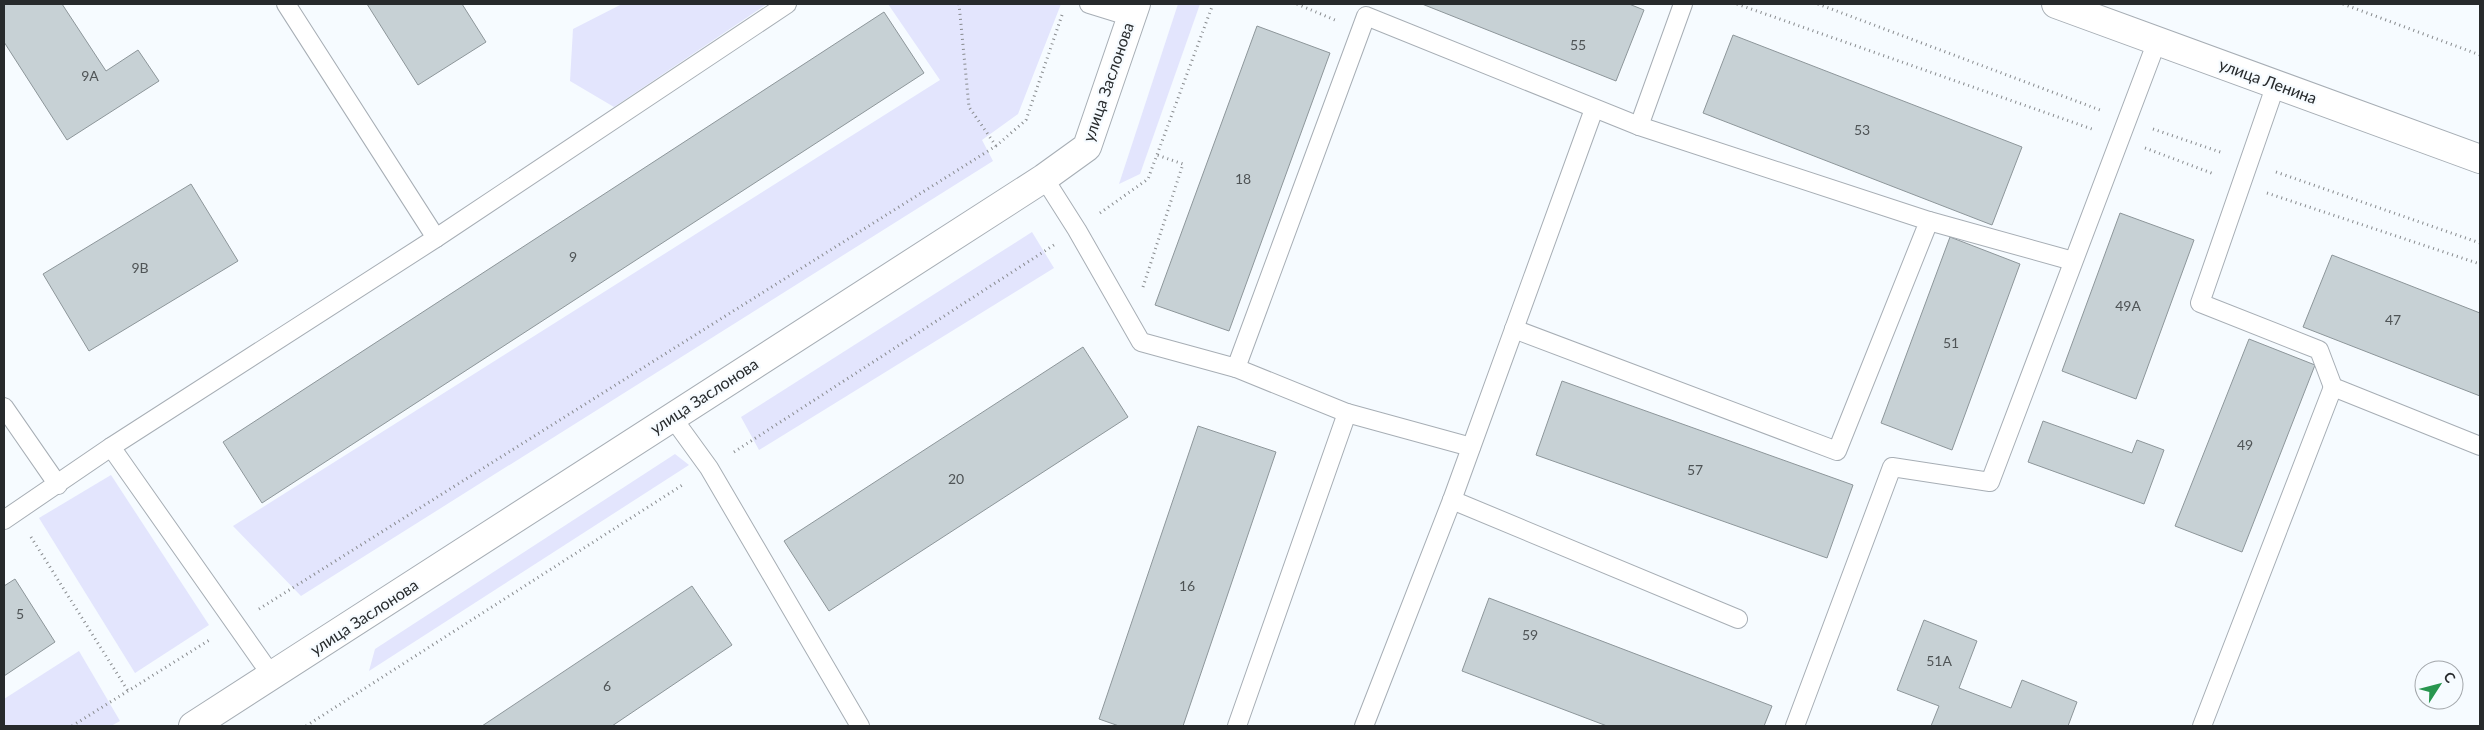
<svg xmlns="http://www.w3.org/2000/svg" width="2484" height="730" font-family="Lato,sans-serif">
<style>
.green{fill:#e3e5fd}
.building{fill:#c7d1d5;stroke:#8d969a}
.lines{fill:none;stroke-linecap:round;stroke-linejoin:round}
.lane-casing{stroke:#a7aeb5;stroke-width:20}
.street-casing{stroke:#a7aeb5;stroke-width:30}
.secondary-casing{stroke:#a7aeb5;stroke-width:30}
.path{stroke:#888b8e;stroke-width:3;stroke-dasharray:1 4;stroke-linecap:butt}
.lane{stroke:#fff;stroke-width:18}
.street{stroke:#fff;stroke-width:28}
.secondary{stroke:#fff;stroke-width:28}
.labels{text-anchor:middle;stroke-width:4.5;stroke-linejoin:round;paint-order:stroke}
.number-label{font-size:14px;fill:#4f5456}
.street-label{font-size:16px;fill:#272a2c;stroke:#f6fbff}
</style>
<rect width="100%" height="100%" fill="#f6fbff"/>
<g class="green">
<path d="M622 4H767L614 107 570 81 573 29Z"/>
<path d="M888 4H1061L1018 114 982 140 993 161 301 596 233 526 940 80Z"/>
<path d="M1178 4H1200L1140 174 1119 184Z"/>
<path d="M1032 232 1054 268 759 450 741 417Z"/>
<path d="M675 454 689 465 369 671 375 649Z"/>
<path d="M111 475 209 625 135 673 39 518Z"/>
<path d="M79 651 120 721 111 726H4V699Z"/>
</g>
<g class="building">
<path d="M4 4H62L106 71 138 50 159 81 67 140 4 42Z"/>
<path d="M367 4H462L486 42 418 85Z"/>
<path d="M1422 4H1629L1644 10 1616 81Z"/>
<path d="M884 12 924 73 262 503 223 442Z"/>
<path d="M1257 26 1330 53 1229 331 1155 305Z"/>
<path d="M1733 35 2022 147 1992 225 1703 113Z"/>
<path d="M191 184 238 261 89 351 43 274Z"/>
<path d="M2120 213 2194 240 2136 399 2062 371Z"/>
<path d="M1950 237 2020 264 1952 450 1881 423Z"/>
<path d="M2332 255 2480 313V396L2303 327Z"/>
<path d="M2249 339 2315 365 2242 552 2175 526Z"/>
<path d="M1083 347 1128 417 829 611 784 541Z"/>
<path d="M1562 381 1853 485 1827 558 1536 455Z"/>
<path d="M2043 421 2132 453 2137 440 2164 450 2144 504 2028 462Z"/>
<path d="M1198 426 1276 452 1183 726H1119L1099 719Z"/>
<path d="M15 579 55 642 4 676V586Z"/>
<path d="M692 586 732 645 612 726H482Z"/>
<path d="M1489 598 1772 706 1764 726H1607L1462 671Z"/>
<path d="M1924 620 1977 641 1959 688 2011 708 2022 680 2077 702 2068 726H1931L1939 706 1897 690Z"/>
</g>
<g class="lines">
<g class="lane-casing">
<g id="lane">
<path d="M286 4 436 238"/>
<path d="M1089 4 1131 17"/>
<path d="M2276 84 2200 303 2319 350 2333 387 2480 446"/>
<path d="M1639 126 1683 4"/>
<path d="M1044 178 1077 230 1141 342 1236 368 1366 16 1639 126 1929 221 1837 451 1514 329"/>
<path d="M1929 221 2073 261"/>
<path d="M1236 368 1347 413 1471 447"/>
<path d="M4 407 58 485"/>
<path d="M672 417 709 468 860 726"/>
<path d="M111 447 272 676"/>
<path d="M1452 500 1738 619"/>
<path d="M4 520 111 447 436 238 787 4"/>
<path d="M1237 726 1347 413"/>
<path d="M1364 726 1452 500 1594 109"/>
<path d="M1795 726 1892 467 1990 482 2157 41"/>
<path d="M2202 726 2333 387"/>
</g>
</g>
<g class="street-casing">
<path id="street" d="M193 726 1044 178 1087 147 1136 4"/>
</g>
<g class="secondary-casing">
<path id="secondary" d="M2056 4 2480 159"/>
</g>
<g class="path">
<path d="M959 4 969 107 996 146"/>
<path d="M1297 4 1335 20"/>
<path d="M1737 4 2092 129"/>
<path d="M1818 4 2100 110"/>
<path d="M2343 4 2480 55"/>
<path d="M2153 129 2223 153"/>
<path d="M2145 148 2214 174"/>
<path d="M2276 172 2480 243"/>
<path d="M2267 193 2480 264"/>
<path d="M1100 213 1148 179 1213 4"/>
<path d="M1143 287 1183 164 1157 155"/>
<path d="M734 452 1054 245"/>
<path d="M31 537 128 691"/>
<path d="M259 609 996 146 1026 120 1062 15"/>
<path d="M72 726 211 639"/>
<path d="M306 726 684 484"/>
</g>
<use href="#lane" class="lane"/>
<use href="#street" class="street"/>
<use href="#secondary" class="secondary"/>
</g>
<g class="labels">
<g class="number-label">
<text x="1578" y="50">55</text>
<text x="90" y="81">9А</text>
<text x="1862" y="135">53</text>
<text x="1243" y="184">18</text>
<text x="573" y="262">9</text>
<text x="140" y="273">9В</text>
<text x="2128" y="311">49А</text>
<text x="2393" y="325">47</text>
<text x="1951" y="348">51</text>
<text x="2245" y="450">49</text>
<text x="1695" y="475">57</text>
<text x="956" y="484">20</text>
<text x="1187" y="591">16</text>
<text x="20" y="619">5</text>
<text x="1530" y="640">59</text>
<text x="1939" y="666">51А</text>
<text x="607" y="691">6</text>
</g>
<g class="street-label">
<text transform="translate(2268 81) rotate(20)" y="6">улица Ленина</text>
<text transform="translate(1108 82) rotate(-71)" y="6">улица Заслонова</text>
<text transform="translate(704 396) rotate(-33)" y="6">улица Заслонова</text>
<text transform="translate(364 617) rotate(-33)" y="6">улица Заслонова</text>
</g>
</g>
<rect width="2484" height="730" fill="none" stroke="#272a2c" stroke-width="10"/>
<g transform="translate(2439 685) rotate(54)"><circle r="24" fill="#f6fbff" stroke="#a3a7ab"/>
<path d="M0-4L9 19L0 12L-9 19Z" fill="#28964f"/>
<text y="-8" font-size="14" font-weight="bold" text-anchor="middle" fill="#272a2c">С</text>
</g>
</svg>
